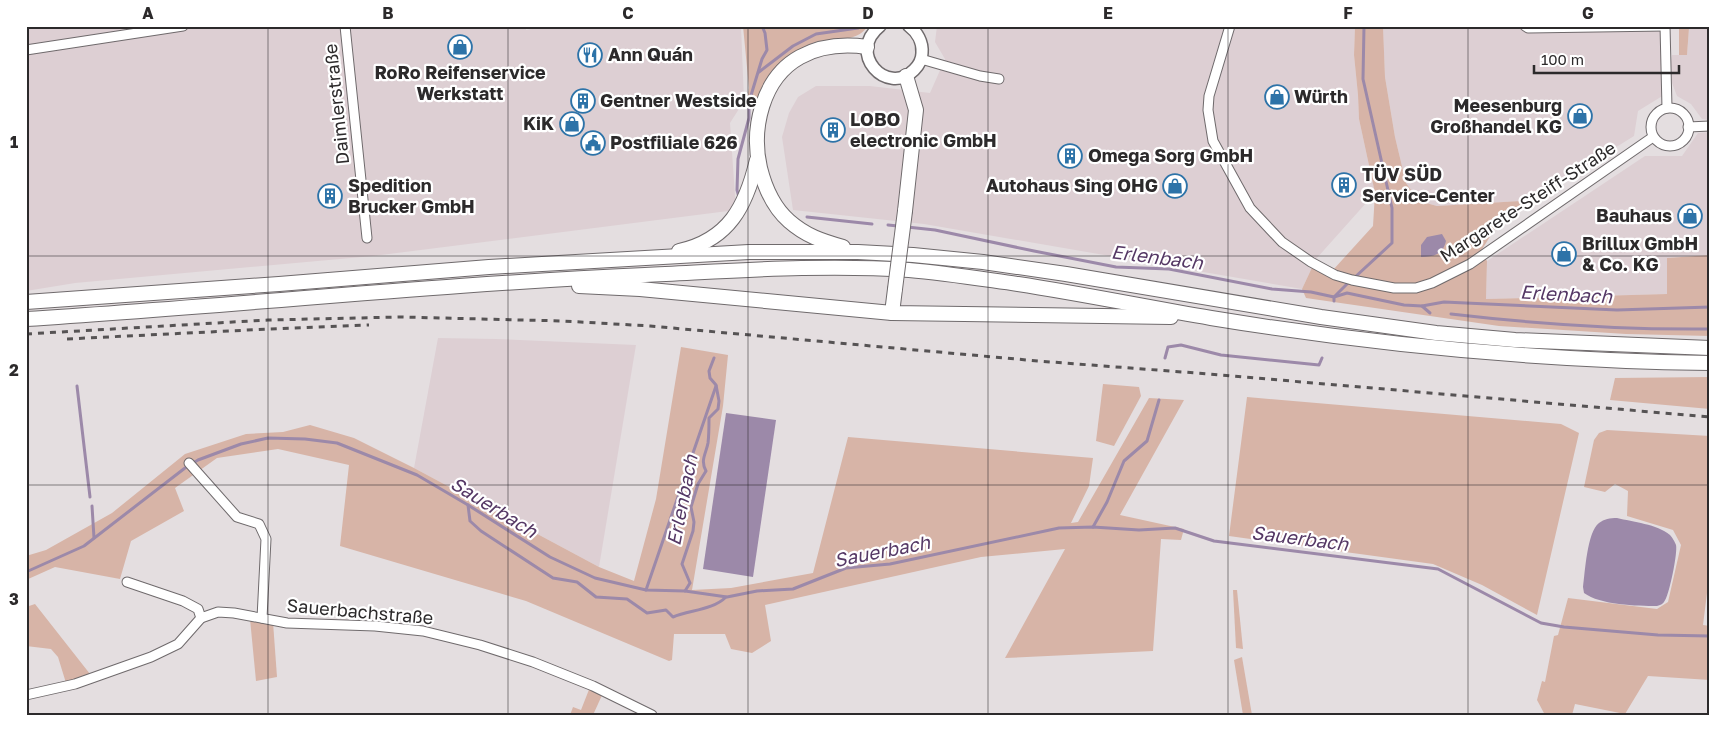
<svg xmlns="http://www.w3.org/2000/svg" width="1736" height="741" font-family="'Golos Text',sans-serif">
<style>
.built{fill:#ddcfd3}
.green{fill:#d7b4a7}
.water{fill:#9c89a9}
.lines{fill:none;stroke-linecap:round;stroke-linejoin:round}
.stream{stroke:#9c89a9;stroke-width:3}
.minor-casing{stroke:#6f6a6c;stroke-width:11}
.tertiary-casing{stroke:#6f6a6c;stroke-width:14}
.trunk-casing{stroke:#6f6a6c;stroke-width:16}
.minor{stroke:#fff;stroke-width:9}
.tertiary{stroke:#fff;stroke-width:11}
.trunk{stroke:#fff;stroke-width:14}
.rail{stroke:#565354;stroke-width:3;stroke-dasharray:6 6;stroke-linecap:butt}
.trunk-bridge-casing{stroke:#6f6a6c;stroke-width:16;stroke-linecap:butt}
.trunk-bridge{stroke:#fff;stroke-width:14}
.grid{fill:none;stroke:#2c2a2b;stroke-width:1;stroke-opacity:0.55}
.labels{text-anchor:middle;stroke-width:4.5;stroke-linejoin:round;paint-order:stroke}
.poi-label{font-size:18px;font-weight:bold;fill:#2c2a2b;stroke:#fff;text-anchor:start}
.street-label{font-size:18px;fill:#2c2a2b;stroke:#fff}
.water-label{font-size:19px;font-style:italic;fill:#553865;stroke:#fff}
.neatline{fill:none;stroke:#2c2a2b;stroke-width:2}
.grid-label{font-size:16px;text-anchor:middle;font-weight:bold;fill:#2c2a2b}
</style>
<rect width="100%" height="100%" fill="#e4dee0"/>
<g class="built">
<path d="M26 26H526V30L536 28 537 26H741L744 101 730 123 736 210 373 256 75 283 26 291Z"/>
<path d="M937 26H1355L1354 55 1358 95 1359 119 1375 193 1316 259 1302 289 924 224 793 210 782 137 789 113 798 97 816 86H870L930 93 945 59 935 42Z"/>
<path d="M1383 26H1661L1664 95 1638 111 1634 136 1523 205 1520 201 1437 206 1419 201 1406 183 1395 137 1385 77Z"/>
<path d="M1710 27V120L1702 119 1691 104 1677 96 1669 75 1672 55H1687L1689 28Z"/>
<path d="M1710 132V255L1667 258V294L1486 299 1487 261 1645 156H1682L1698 133Z"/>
<path d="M438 338 496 339 636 345 599 567 414 468Z"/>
</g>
<g class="green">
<path d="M743 26H867V27C857 43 831 38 816 42 788 51 769 73 758 98L747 99 749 88Z"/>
<path d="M1355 26H1383L1385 77 1395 137 1406 183 1419 201 1437 206 1520 201 1523 205 1496 227 1481 251 1487 261 1486 299 1667 294V258L1710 255V336L1626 334 1499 326 1306 298 1302 289 1316 259 1333 270 1373 226 1375 193 1359 119 1358 95 1354 55Z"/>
<path d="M1679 26H1710V27L1689 28 1687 55H1679Z"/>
<path d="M681 347 728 355 723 406 692 590 731 588 813 573 848 437 1093 458 1089 486 1071 523 1078 522 1149 398 1184 400 1120 515 1184 529 1181 540 1161 539 1153 651 1005 658 1065 549 981 557 765 605 771 641 752 653 731 649 725 634H674L672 660 669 661 526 601 340 546 349 465 278 449 217 458 175 488 184 511 131 541 120 579 55 567 26 580V556L46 550 112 513 185 454 246 434 283 432 310 425 354 438 414 468 599 567 634 581 656 499Z"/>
<path d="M1710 377V409L1610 400 1615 378Z"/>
<path d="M1103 384 1139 387 1141 396 1114 446 1096 441Z"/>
<path d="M1247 397 1561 424 1579 433 1537 615 1482 585 1433 564 1229 536Z"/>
<path d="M1607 430 1710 436V569L1703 625 1710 626V680L1648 676 1625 714 1575 704 1572 715H1545L1537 700 1542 681 1545 682 1554 636 1558 635 1568 598 1657 609 1668 602 1681 545 1673 530 1627 516 1628 491 1615 484 1605 492 1584 487 1594 440 1599 433Z"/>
<path d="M1233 590H1237L1243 649 1236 648Z"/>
<path d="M35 604 90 674 66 683 58 657 51 649 26 646V607Z"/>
<path d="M250 619 273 622 277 677 256 681Z"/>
<path d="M1242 657 1252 715H1243L1234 660Z"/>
<path d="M590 687 603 693 593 715H570L573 707 581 710Z"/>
</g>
<g class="water">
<path d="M1442 234 1446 241C1443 254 1434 257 1421 257V245L1427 237Z"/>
<path d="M726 413 776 420 753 577 703 569Z"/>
<path d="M1617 518C1633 522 1657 524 1670 535 1672 537 1675 542 1676 545 1678 552 1669 597 1664 602 1663 604 1660 605 1657 606 1637 606 1600 605 1584 593L1583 587C1585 573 1587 532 1599 523 1604 519 1610 518 1617 518Z"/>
</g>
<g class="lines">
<g class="stream">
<path d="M759 72 793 46 816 34 858 28"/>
<path d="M739 197 737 190 738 159 749 118V102L762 59 767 50 765 33 762 26"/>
<path d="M807 217 872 224"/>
<path d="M888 225 898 226"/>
<path d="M907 227 935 230 1034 251 1116 267 1169 269 1272 289 1311 292 1334 297 1347 293 1404 305 1422 306 1444 302 1617 310 1710 307"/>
<path d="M1354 278 1392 243V208L1363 79 1364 26"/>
<path d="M1334 301V297L1349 282"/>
<path d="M1422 306 1430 313"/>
<path d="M1451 314C1537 324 1623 330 1710 329"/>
<path d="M1165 358 1168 347 1181 345 1221 355 1319 365 1322 358"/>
<path d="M77 386 90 497"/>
<path d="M468 505 470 521 481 531 553 578 577 582 596 597 627 599 647 613 666 610 673 617C690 610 713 610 726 597"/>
<path d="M92 506 94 538"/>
<path d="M1093 527 1107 502 1124 461 1147 441 1159 400"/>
<path d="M26 572 84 546 185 468 198 460 241 444 268 438 305 439 337 443 417 475 468 505 550 557 595 578 646 590 685 591 727 597 757 591 793 589 846 568 890 564 1059 528 1093 527 1139 530 1175 528 1214 541 1438 569 1541 623 1564 627 1658 635 1710 636"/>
<path d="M646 590 716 386"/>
<path d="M685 591 690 583 682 564 693 531 694 522 691 507 698 484 706 471C700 460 706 454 708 443 709 435 709 426 709 418L718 409 719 401 716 385 710 378 709 371 714 358"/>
</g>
<g class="minor-casing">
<g id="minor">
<path d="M345 26 367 238"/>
<path d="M1230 26 1209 96 1208 110 1213 141 1250 208 1282 242 1311 262 1335 275 1352 280 1394 288H1416L1432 283 1470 264 1653 137"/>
<path d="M1525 26 1528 28 1665 26"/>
<path d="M1665 26 1667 108"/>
<path d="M26 50 183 26"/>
<path d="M921 59 980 76 999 79"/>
<circle cx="1670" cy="127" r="19"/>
<path d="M1688 127 1710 126"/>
<path d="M189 463 237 517 259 524 266 539 262 618"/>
<path d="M127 582 183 601 198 609 201 618"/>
<path d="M26 695 75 684 151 657 178 644 201 618 218 612 234 613 287 623 375 626 423 631 480 645 533 662 593 686 652 715"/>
</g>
</g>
<g class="tertiary-casing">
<path id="tertiary" d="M880 26C846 53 887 97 914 70 919 65 922 59 922 53 923 42 917 32 909 26"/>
</g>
<g class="trunk-casing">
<g id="trunk">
<path d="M905 211 916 110 906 76"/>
<path d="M843 247C822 241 806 236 789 221 773 207 765 188 760 168 751 129 762 78 800 57 820 46 845 44 867 47"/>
<path d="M679 251C729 240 746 206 757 160"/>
<path d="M579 286 640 289 892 313 1171 317"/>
<path d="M26 302 279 284 489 267 749 252H858L913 255 983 262 1066 274 1321 317 1436 333 1515 340 1710 348"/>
<path d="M892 313 895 289"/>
<path d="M26 319C233 306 439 284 645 275 733 271 821 264 909 270 945 273 982 279 1018 284 1083 294 1146 307 1211 318 1376 345 1542 361 1710 363"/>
</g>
</g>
<use href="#minor" class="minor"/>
<use href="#tertiary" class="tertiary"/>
<use href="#trunk" class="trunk"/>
<g class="rail">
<path d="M26 334 268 320 401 317 563 321 650 326 1038 361 1209 374 1710 417"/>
<path d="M67 339 269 329 369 325"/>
</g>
<g class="trunk-bridge-casing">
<path id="trunk-bridge" d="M895 289 905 211"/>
</g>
<use href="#trunk-bridge" class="trunk-bridge"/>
</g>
<path class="grid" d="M268 26V715M508 26V715M748 26V715M988 26V715M1228 26V715M1468 26V715M26 256H1710M26 485H1710"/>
<defs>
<g id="shop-ring" transform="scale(1.25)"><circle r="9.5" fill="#fff" stroke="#2d73a8" stroke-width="1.5"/><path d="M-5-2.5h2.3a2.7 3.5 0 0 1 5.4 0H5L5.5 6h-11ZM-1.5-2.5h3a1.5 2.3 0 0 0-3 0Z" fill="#2d73a8"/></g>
<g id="restaurant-ring" transform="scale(1.25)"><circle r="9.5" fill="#fff" stroke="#2d73a8" stroke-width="1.5"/><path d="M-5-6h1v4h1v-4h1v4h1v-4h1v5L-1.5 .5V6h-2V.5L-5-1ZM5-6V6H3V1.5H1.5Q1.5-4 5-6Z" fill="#2d73a8"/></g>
<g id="building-ring" transform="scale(1.25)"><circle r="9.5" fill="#fff" stroke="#2d73a8" stroke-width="1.5"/><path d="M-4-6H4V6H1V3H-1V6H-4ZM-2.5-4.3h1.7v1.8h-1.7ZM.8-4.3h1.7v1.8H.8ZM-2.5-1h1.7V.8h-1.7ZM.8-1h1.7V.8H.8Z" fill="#2d73a8"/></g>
<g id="civic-ring" transform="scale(1.25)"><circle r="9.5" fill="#fff" stroke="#2d73a8" stroke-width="1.5"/><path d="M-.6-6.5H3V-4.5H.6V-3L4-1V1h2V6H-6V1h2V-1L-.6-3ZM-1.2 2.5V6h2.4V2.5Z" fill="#2d73a8"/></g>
</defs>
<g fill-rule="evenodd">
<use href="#shop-ring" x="460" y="47"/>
<use href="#restaurant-ring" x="590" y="55"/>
<use href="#shop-ring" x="1277" y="97"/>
<use href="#building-ring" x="583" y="101"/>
<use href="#shop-ring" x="1580" y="116"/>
<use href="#shop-ring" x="572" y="124"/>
<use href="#building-ring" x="833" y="130"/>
<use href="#civic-ring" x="593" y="143"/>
<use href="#building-ring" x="1070" y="156"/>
<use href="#building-ring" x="1344" y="185"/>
<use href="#shop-ring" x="1175" y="186"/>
<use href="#building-ring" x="330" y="196"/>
<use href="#shop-ring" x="1690" y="216"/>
<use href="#shop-ring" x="1564" y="254"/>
</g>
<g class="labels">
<g class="poi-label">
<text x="608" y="61">Ann Quán</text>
<text x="460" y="79" text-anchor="middle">RoRo Reifenservice<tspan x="460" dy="21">Werkstatt</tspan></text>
<text x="1294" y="103">Würth</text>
<text x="600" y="107">Gentner Westside</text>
<text x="1562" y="112" text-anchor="end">Meesenburg<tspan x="1562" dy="21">Großhandel KG</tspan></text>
<text x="850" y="126">LOBO<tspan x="850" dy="21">electronic GmbH</tspan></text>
<text x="554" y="130" text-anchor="end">KiK</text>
<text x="610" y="149">Postfiliale 626</text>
<text x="1088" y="162">Omega Sorg GmbH</text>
<text x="1362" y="181">TÜV SÜD<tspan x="1362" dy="21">Service-Center</tspan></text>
<text x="348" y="192">Spedition<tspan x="348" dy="21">Brucker GmbH</tspan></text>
<text x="1158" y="192" text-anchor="end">Autohaus Sing OHG</text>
<text x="1672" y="222" text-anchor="end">Bauhaus</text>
<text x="1582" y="250">Brillux GmbH<tspan x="1582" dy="21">&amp; Co. KG</tspan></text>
</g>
<g class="street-label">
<text transform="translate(337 104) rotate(-96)" y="6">Daimlerstraße</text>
<text transform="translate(1528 202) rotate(-33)" y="6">Margarete-Steiff-Straße</text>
<text transform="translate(360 612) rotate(5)" y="6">Sauerbachstraße</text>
</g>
<g class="water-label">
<text transform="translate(1157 257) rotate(7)" y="7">Erlenbach</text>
<text transform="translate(1566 294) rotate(3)" y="7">Erlenbach</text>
<text transform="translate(682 500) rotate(-79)" y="7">Erlenbach</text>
<text transform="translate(494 507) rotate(32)" y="7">Sauerbach</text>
<text transform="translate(1300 538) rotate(7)" y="7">Sauerbach</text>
<text transform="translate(882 551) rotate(-11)" y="7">Sauerbach</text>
</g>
</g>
<rect width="1736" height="741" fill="none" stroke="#ffffff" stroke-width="55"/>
<path d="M1534 65v8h145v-8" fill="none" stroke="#2c2a2b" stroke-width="2.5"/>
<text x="1541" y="65" font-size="15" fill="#2c2a2b" stroke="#ffffff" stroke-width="4" paint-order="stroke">100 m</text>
<rect x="28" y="28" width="1680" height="686" class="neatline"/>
<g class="grid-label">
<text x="148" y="19">A</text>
<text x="388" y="19">B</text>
<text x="628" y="19">C</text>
<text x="868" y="19">D</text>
<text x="1108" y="19">E</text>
<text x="1348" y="19">F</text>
<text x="1588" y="19">G</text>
<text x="14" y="148">1</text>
<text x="14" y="376">2</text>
<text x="14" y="605">3</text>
</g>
</svg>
